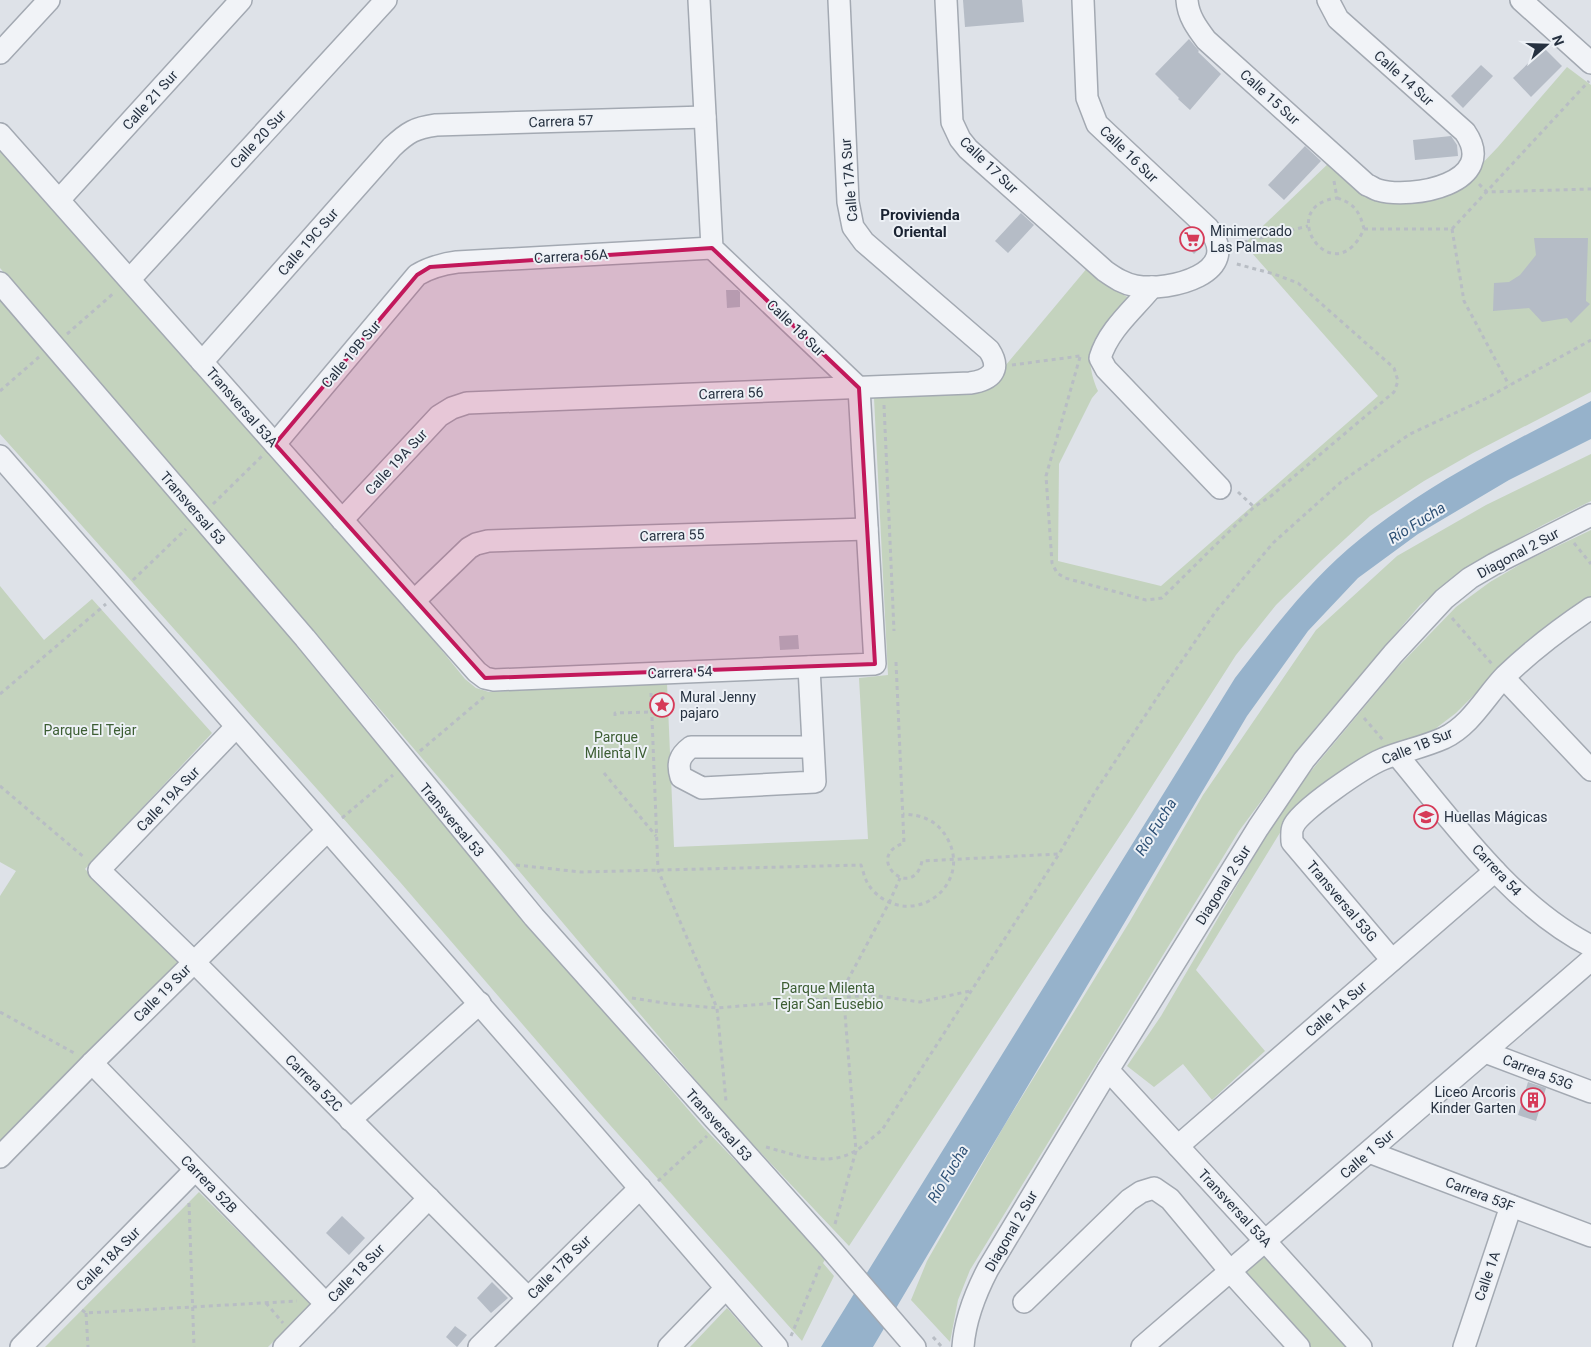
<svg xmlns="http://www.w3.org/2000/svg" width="1591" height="1347" font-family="Roboto,sans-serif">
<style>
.green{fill:#c4d3be}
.water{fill:#96b2cb}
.building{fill:#b5bcc6}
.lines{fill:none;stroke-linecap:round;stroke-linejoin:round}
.minor-casing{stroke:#a3a9b2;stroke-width:24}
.path{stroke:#b8bdc4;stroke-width:3;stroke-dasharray:4 4;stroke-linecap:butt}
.minor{stroke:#f1f3f7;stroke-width:21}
.marked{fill:#c2185b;fill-opacity:0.2;stroke:#c2185b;stroke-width:4;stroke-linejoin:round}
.labels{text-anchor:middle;stroke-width:4;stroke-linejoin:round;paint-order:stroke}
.street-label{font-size:14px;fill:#263140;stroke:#edf1f6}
.poi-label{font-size:14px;fill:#263140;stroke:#edf1f6;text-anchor:start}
.park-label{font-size:14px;fill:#3c5d33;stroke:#edf1f6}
.neighbourhood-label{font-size:15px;font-weight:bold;fill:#192231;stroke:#edf1f6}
.water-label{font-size:15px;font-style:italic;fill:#2e5176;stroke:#edf1f6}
</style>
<rect width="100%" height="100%" fill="#dee2e8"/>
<g class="green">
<path d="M1567 67 1591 85V392L1473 453 1424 481 1370 516 1322 560 1276 605 1236 655 1129 822 849 1246 727 1117 514 865 0 268V149L343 529 465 679 476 688 489 692 667 683 674 847 868 839 859 678 888 675 874 398 956 393 995 378 1088 267 1113 289 1131 299C1122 309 1100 330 1094 341 1087 357 1091 376 1098 391L1092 398 1059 464 1058 561 1161 586 1378 396 1244 244 1331 161 1365 196 1395 202 1431 201 1447 196 1457 190 1498 147Z"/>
<path d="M0 294 256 596 434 813 704 1128 827 1256 823 1263 834 1276 802 1341 586 1098 400 882 0 434Z"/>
<path d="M1591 454V501L1543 525 1469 566 1420 605 1317 726 1239 831 970 1270 958 1300 950 1342 911 1300 927 1261 1004 1126 1130 921 1203 795 1316 630 1397 556 1486 505Z"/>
<path d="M1591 530V596L1493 676 1456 713 1435 729 1349 765 1330 783 1305 797 1289 818 1196 970 1265 1051 1212 1100 1183 1064 1154 1087 1127 1066 1161 1016 1267 834 1296 789 1396 669 1456 607 1490 582 1526 561Z"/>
<path d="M0 586 44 640 92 599 212 733 85 869 178 962 0 1141V896L16 871 0 862Z"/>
<path d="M199 1192 311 1304 268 1347H45Z"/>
<path d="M1266 1255 1350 1347H1310L1244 1273Z"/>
<path d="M727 1308 761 1347H690Z"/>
</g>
<path class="water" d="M1591 401V439L1509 480 1418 534 1358 578 1308 631 1247 716 873 1347H821L1235 678C1270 633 1304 587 1348 549 1420 487 1507 445 1591 401Z"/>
<g class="building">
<path d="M963 0H1022L1024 22 965 27Z"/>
<path d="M1189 39 1199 51 1198 52 1221 74 1190 110 1178 99 1179 98 1155 74Z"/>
<path d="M1544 48 1562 66 1531 97 1513 78Z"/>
<path d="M1481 65 1493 76 1463 108 1451 96Z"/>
<path d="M1451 136 1457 145 1458 156 1415 160 1413 140Z"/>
<path d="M1305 146 1321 161 1284 200 1268 185Z"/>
<path d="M1021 213 1034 225 1008 253 995 241Z"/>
<path d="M1190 228 1198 236 1203 245 1194 254 1179 238Z"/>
<path d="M1534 238H1588L1586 301 1590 304 1571 323 1567 318 1542 322 1529 308 1493 311 1494 283 1509 282 1520 275 1536 255Z"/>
<path d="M726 290H738L740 292V307L727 308Z"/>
<path d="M798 635 799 649 780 650 779 636Z"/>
<path d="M1528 1082 1546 1088 1536 1121 1518 1115Z"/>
<path d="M342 1216 365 1238 349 1255 326 1233Z"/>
<path d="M492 1282 508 1298 491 1313 477 1298Z"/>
<path d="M455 1326 467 1335 457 1347 446 1337Z"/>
</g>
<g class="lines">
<g class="minor-casing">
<g id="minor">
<path d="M946 0 952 122 960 139 968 149 1105 271C1115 278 1124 284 1136 286 1169 292 1245 273 1208 228L1097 124 1087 98 1083 0"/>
<path d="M1187 0C1188 16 1197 28 1206 40L1367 185C1371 186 1374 189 1378 190 1412 200 1500 183 1465 132L1338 19 1328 0"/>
<path d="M1521 0 1591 63"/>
<path d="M0 53 49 0"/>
<path d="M0 134 477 672 485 678 494 680 875 664 859 388 712 248 699 0"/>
<path d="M59 200 241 0"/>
<path d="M130 279 386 0"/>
<path d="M0 283 305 638 534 917 829 1247 915 1347"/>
<path d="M1152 287C1134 309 1108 330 1100 358L1106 369 1220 488"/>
<path d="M202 362 392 147C408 132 415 128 436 125L705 117"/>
<path d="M275 444 417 275C430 267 442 264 457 262L712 248"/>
<path d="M0 456C259 753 520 1048 777 1347"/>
<path d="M342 520 439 416 452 408 467 403 970 383C991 380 1002 370 989 350L864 242 853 227 848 202 839 0"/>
<path d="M414 601 469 548 476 544 488 541 867 529"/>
<path d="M809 667 815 782 702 788 681 777C677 764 679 756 691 747H813"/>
<path d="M1504 678 1591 770"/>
<path d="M236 727 99 870 194 962 528 1298"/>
<path d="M1397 755C1452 821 1513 907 1591 946"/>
<path d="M1392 960 1292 842C1292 838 1291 831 1293 827 1298 811 1366 766 1383 759 1403 751 1424 747 1444 738 1471 725 1485 697 1505 676 1531 651 1561 628 1591 608"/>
<path d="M1485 1052 1591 1092"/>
<path d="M92 1063 326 1304"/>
<path d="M1108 1070 1265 1241 1361 1347"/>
<path d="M350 1120 480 1003"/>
<path d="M1178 1146 1495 871"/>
<path d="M1369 1152 1591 1236"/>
<path d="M0 1157 92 1063 327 831"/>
<path d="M1024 1302 1129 1200 1141 1192 1154 1188 1170 1199 1230 1271 1299 1347"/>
<path d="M21 1347 195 1170"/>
<path d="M284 1347 429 1198"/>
<path d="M479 1347 640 1188"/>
<path d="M669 1347 726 1288"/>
<path d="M963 1347C965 1319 975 1294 988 1269L1108 1070 1258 828 1304 760 1393 654 1444 599 1470 578 1494 564 1591 515"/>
<path d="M1142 1347 1591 960"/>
<path d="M1464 1347 1511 1206"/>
</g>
</g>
<g class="path">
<path d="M1334 181 1337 198"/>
<path d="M1479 184 1487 192 1591 189"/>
<path d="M1337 198C1354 203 1360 212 1364 229 1334 296 1272 206 1337 198Z"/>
<path d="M1364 229H1452L1589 81"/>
<path d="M1452 229 1464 301 1509 385"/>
<path d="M1236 244 1308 226"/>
<path d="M67 334 115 292"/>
<path d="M1080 357 1046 476 1052 563 1057 573 1065 578 1146 600 1162 598 1254 507 1271 496 1394 392 1398 381 1394 368 1298 283 1274 274 1233 263"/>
<path d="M1012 365 1080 356"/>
<path d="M0 391 39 357"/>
<path d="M884 405 894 631"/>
<path d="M1238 492 1254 507"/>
<path d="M213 504 262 456"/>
<path d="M1574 543 1591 564"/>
<path d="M133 580 186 529"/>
<path d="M1452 618 1492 664"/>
<path d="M896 662 904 843C862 857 913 903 922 861L1058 854"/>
<path d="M651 693 658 870 717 1008 726 1101"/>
<path d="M0 694 106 604"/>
<path d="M615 716V713L651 712"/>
<path d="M1364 718 1383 740"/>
<path d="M420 751 484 697"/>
<path d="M604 773 656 836"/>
<path d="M0 786 85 858"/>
<path d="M342 818 393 775"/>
<path d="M516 865 581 872 861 865C863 870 864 876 866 880 869 887 875 893 880 897 921 926 972 881 947 838 937 820 922 815 903 814"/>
<path d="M632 998 671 1004 717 1008 871 995 920 1002 970 991"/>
<path d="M0 1012 76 1054"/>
<path d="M766 1147C796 1155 828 1168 857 1150 866 1144 874 1136 882 1130L1059 854 1095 792 1166 684 1216 611 1273 543 1341 482 1410 434 1485 399 1591 340"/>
<path d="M658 1181 707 1136"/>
<path d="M189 1203 194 1347"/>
<path d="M835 1224 856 1151 843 989 889 903 900 878"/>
<path d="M266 1303 283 1323"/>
<path d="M82 1310 86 1313 297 1301"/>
<path d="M86 1313 88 1347"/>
<path d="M791 1336 820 1266"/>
<path d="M933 1337 942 1347"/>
</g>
<use href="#minor" class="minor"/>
</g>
<path class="marked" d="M712 248 859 388 875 664 485 678 275 444 417 275 430 267Z"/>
<defs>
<g id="supermarket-ring" transform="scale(1.25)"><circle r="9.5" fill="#edf1f6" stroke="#d63a58" stroke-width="1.5"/><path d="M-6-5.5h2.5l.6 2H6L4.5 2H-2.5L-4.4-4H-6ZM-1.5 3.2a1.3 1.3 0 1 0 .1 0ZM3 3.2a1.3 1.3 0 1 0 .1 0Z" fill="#d63a58"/></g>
<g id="sight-ring" transform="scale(1.25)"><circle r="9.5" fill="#edf1f6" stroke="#d63a58" stroke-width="1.5"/><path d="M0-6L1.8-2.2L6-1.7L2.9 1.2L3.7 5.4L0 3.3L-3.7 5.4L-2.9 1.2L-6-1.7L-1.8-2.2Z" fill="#d63a58"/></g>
<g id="school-ring" transform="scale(1.25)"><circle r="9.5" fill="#edf1f6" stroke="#d63a58" stroke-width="1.5"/><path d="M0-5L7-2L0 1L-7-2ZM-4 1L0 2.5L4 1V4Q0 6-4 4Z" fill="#d63a58"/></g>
<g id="building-ring" transform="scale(1.25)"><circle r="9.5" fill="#edf1f6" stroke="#d63a58" stroke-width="1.5"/><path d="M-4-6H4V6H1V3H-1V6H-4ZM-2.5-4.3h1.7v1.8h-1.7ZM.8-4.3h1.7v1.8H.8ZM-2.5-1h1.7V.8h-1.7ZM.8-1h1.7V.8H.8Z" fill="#d63a58"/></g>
</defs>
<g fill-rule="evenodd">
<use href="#supermarket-ring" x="1192" y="239"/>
<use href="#sight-ring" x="662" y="705"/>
<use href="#school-ring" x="1426" y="817"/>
<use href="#building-ring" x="1533" y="1100"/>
</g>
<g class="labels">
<g class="street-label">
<text transform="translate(1404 78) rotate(42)" y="5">Calle 14 Sur</text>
<text transform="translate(1270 97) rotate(42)" y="5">Calle 15 Sur</text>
<text transform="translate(150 100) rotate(-48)" y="5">Calle 21 Sur</text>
<text transform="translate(561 121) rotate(-2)" y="5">Carrera 57</text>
<text transform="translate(258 139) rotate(-47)" y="5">Calle 20 Sur</text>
<text transform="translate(1129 154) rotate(44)" y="5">Calle 16 Sur</text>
<text transform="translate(989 165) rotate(44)" y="5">Calle 17 Sur</text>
<text transform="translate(849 180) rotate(-95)" y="5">Calle 17A Sur</text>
<text transform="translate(308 242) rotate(-49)" y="5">Calle 19C Sur</text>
<text transform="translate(571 256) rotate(-3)" y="5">Carrera 56A</text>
<text transform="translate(796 328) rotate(44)" y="5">Calle 18 Sur</text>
<text transform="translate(351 354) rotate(-50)" y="5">Calle 19B Sur</text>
<text transform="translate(731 393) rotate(-2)" y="5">Carrera 56</text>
<text transform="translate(242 407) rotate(49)" y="5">Transversal 53A</text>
<text transform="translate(396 462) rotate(-47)" y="5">Calle 19A Sur</text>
<text transform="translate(193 508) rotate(49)" y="5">Transversal 53</text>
<text transform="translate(672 535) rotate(-2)" y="5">Carrera 55</text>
<text transform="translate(1518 553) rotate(-28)" y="5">Diagonal 2 Sur</text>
<text transform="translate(680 672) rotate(-2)" y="5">Carrera 54</text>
<text transform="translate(1417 746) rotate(-22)" y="5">Calle 1B Sur</text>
<text transform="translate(168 799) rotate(-46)" y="5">Calle 19A Sur</text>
<text transform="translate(452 820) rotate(50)" y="5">Transversal 53</text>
<text transform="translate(1497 870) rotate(47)" y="5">Carrera 54</text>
<text transform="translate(1223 885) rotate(-58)" y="5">Diagonal 2 Sur</text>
<text transform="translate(1342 901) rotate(50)" y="5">Transversal 53G</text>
<text transform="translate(162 993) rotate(-45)" y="5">Calle 19 Sur</text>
<text transform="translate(1336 1009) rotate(-41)" y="5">Calle 1A Sur</text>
<text transform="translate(1538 1072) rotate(21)" y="5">Carrera 53G</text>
<text transform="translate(314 1083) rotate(45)" y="5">Carrera 52C</text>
<text transform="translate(719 1125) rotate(48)" y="5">Transversal 53</text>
<text transform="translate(1367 1154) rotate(-41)" y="5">Calle 1 Sur</text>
<text transform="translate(209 1184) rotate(46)" y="5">Carrera 52B</text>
<text transform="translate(1480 1194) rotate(21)" y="5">Carrera 53F</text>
<text transform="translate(1235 1208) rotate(47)" y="5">Transversal 53A</text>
<text transform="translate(1011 1231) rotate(-60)" y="5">Diagonal 2 Sur</text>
<text transform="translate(108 1259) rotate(-45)" y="5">Calle 18A Sur</text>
<text transform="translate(559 1267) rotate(-45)" y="5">Calle 17B Sur</text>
<text transform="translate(356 1273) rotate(-46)" y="5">Calle 18 Sur</text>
<text transform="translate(1487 1276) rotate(-71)" y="5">Calle 1A</text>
</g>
<g class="poi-label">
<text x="1210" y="236">Minimercado<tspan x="1210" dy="16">Las Palmas</tspan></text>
<text x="680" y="702">Mural Jenny<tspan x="680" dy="16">pajaro</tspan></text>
<text x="1444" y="822">Huellas Mágicas</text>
<text x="1516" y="1097" text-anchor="end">Liceo Arcoris<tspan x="1516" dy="16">Kinder Garten</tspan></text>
</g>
<g class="park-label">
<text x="90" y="735">Parque El Tejar</text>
<text x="616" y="742">Parque<tspan x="616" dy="16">Milenta IV</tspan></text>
<text x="828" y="993">Parque Milenta<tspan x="828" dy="16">Tejar San Eusebio</tspan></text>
</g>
<g class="neighbourhood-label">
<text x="920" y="220">Provivienda<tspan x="920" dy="17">Oriental</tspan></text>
</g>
<g class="water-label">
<text transform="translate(1417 523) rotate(-32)" y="5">Río Fucha</text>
<text transform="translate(1156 827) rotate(-58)" y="5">Río Fucha</text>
<text transform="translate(948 1174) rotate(-59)" y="5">Río Fucha</text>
</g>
</g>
<g transform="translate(1546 45) rotate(70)" stroke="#edf1f6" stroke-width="4" paint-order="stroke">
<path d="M0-4L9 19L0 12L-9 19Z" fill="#263140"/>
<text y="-8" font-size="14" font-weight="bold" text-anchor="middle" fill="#263140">N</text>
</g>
</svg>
